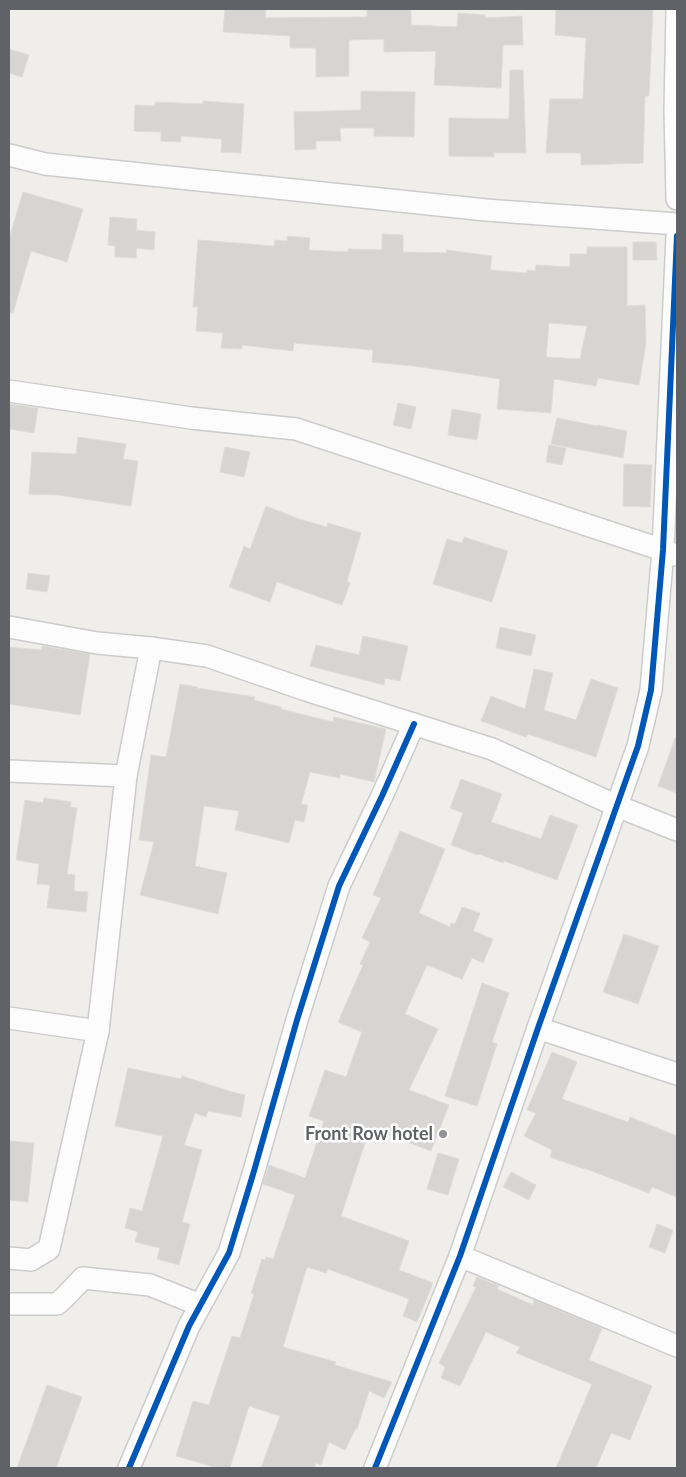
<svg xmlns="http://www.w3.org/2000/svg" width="686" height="1477" font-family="Lato,sans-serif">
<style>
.building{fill:#d6d5d3;stroke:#deddd9;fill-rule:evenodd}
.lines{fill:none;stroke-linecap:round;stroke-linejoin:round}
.minor-casing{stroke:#cbcccc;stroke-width:24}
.minor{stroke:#fdfcfc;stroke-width:21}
.cycleway-casing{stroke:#fff;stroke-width:9}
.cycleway{stroke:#0057b8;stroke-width:6}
.poi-dot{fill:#919496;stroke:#fff;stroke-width:2}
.labels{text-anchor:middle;stroke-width:5;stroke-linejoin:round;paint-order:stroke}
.poi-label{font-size:18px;font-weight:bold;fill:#5f6368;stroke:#fff;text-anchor:end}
</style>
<rect width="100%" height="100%" fill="#efeeea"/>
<g class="building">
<path d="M225 9H266L265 18 367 17V9H411V25L457 27 458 13 485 15V18L522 16 523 45H503L501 88 434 85 436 51 384 52V39L349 40V76L316 77V48H290V36L223 32Z"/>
<path d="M556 9H653L649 96H645L643 163 581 165V153H546L550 99H583L586 38 555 35Z"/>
<path d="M9 49 29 55 22 77 9 73Z"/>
<path d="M510 70H523L526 153H494V157L449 156V118L509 119Z"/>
<path d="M361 91 415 92 414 137 374 136V128H340L341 141H316V149L295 150 294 112 361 110Z"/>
<path d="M203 101 244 104 241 153 221 152 222 139 181 136V142L161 141V132L134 131 135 105 155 106V102L203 104Z"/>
<path d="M23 192 83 209 67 262 31 251 13 313H9V239Z"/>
<path d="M110 217 137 219 136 230 155 232 154 250 137 248 136 258 115 257V246L108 245Z"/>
<path d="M382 234 403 235V252L446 253 447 250 492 256 490 270 527 273V270L535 271 536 265 570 267V254H587V247H627V306L645 305 646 343 639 385 598 378 596 386 554 379 551 413 497 409 500 379 414 366 372 362 373 350 294 343 293 351 242 345V349L221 348 223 333 196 331 198 307H193L198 240 274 246 275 240 287 241V236L310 238 309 250 348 252V249L382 250ZM549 323 587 326 580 359 546 357Z"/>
<path d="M633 242H656L657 260H633Z"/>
<path d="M398 403 416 407 411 429 393 425Z"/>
<path d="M9 404 38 408 34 433 9 429Z"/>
<path d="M452 409 481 414 477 440 448 435Z"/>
<path d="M557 418 597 426V425L627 431 623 458 551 444Z"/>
<path d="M78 437 126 444 123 459 138 461 131 506 58 495 29 494 32 452 76 454Z"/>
<path d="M549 445 566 448 562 465 546 462Z"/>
<path d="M225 447 250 452 244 477 220 472Z"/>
<path d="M624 464 652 465 650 507 623 506Z"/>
<path d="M266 506 299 519 327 527 328 523 361 533 347 581 350 583 342 605 277 582 270 602 229 587 244 546 250 549Z"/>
<path d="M464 537 508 551 492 602 433 584 447 539 462 543Z"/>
<path d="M28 573 50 576 47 592 26 589Z"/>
<path d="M500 627 536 635 531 656 496 648Z"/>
<path d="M363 636 408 646 400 681 385 678 384 685 310 666 316 645 359 655Z"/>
<path d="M42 646 90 654 80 715 9 704V647L42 650Z"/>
<path d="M534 669 553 673 544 710 576 720 591 679 618 688 596 757 528 734 526 737 481 721 491 696 525 709Z"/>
<path d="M180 684 197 687V688L255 697 254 700 281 707V709L333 722 334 717 386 729 374 782 340 774V778L310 772 301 804 308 805 304 822 295 820 289 843 235 830 239 811 204 806 195 866 227 873 218 914 140 895 154 842 139 840 151 755 166 757Z"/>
<path d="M675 738H677V793L658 786Z"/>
<path d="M461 779 502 794 491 822 541 839 550 815 578 825 557 880 504 861 503 863 479 854 478 855 451 845 463 813 450 808Z"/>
<path d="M44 798 71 802 70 807 77 808 67 874 75 875 74 891 88 892 86 912 47 908 50 885 37 884 39 864 16 860 25 800 43 803Z"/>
<path d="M400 831 445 849 419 913 450 927 451 923 455 924 462 907 480 913 473 931 493 939 483 963 472 958 462 979 427 965 405 1014 438 1029 409 1090 449 1105 431 1151 370 1128 341 1216 409 1241 399 1270 433 1283 417 1322 403 1316 409 1299 328 1269 326 1273 307 1267 283 1347 336 1362 335 1365 392 1382 384 1398 369 1391 357 1429 356 1428 345 1450 329 1442 321 1465 316 1463 314 1468H261L280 1416 249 1406 230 1468H217L176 1456 193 1401 209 1405 232 1336 240 1338 254 1294 251 1293 262 1259 265 1260 266 1257 273 1259 295 1195 263 1184 269 1165 305 1178 324 1121 309 1116 325 1070 346 1077 362 1032 338 1022 363 965 360 964 370 942 362 938 381 898 373 895Z"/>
<path d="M624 934 659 946 638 1004 603 992Z"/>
<path d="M482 983 509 993 492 1042 497 1044 477 1106 445 1096Z"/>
<path d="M552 1052 577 1062 562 1099 628 1122 630 1117 677 1136V1197L652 1187 649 1193 584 1168V1169L550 1157 552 1150 524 1136 536 1113 527 1110Z"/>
<path d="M128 1068 181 1079 182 1076 232 1092 245 1095 241 1117 208 1111 206 1117 195 1113 184 1145 202 1150 182 1222 190 1224 179 1265 157 1259 160 1248 135 1242 138 1232 125 1228 130 1208 142 1211 163 1136 115 1126Z"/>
<path d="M9 1141 34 1143 28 1202 9 1200Z"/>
<path d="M438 1153 459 1159 448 1195 427 1189Z"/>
<path d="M511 1172 536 1185 529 1200 503 1187Z"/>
<path d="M657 1224 673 1230 665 1253 649 1247Z"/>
<path d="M477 1277 499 1286 497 1289 533 1305 534 1300 602 1328 589 1360 652 1386 630 1440 611 1433 596 1468H556L592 1384 516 1353 520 1347 486 1332 460 1386 441 1378 445 1367 439 1363 476 1287 473 1286Z"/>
<path d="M47 1385 82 1397 56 1468H17Z"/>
</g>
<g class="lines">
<g class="minor-casing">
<g id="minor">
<path d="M677 9 675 111 677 199"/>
<path d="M9 155 45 164 486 210 677 224"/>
<path d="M9 391 191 418 296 429 663 550 675 555"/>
<path d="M9 627 97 643 151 648 207 656 306 690 492 749 617 806 677 830"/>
<path d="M9 771 126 776"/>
<path d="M9 1018 98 1031"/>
<path d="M538 1028 677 1074"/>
<path d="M460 1256 677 1346"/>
<path d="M9 1258 31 1260 49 1249 98 1031 126 776 151 648"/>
<path d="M9 1304H57L65 1297 83 1278 150 1285 200 1305"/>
<path d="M129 1468 189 1326 229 1253 254 1171 297 1020 339 886 382 796 414 724"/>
<path d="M375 1468 460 1256 538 1028 638 746 651 690 663 550 677 236"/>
</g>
</g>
<use href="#minor" class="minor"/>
<g class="cycleway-casing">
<g id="cycleway">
<path d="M129 1468 189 1326 229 1253 254 1171 297 1020 339 886 382 796 414 724"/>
<path d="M375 1468 460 1256 538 1028 638 746 651 690 663 550 677 236"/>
</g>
</g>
<use href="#cycleway" class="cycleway"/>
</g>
<circle class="poi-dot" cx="443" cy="1134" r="5"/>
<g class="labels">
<g class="poi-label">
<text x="433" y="1140">Front Row hotel</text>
</g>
</g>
<rect width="686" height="1477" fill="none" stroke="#5f6368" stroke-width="20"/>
</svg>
